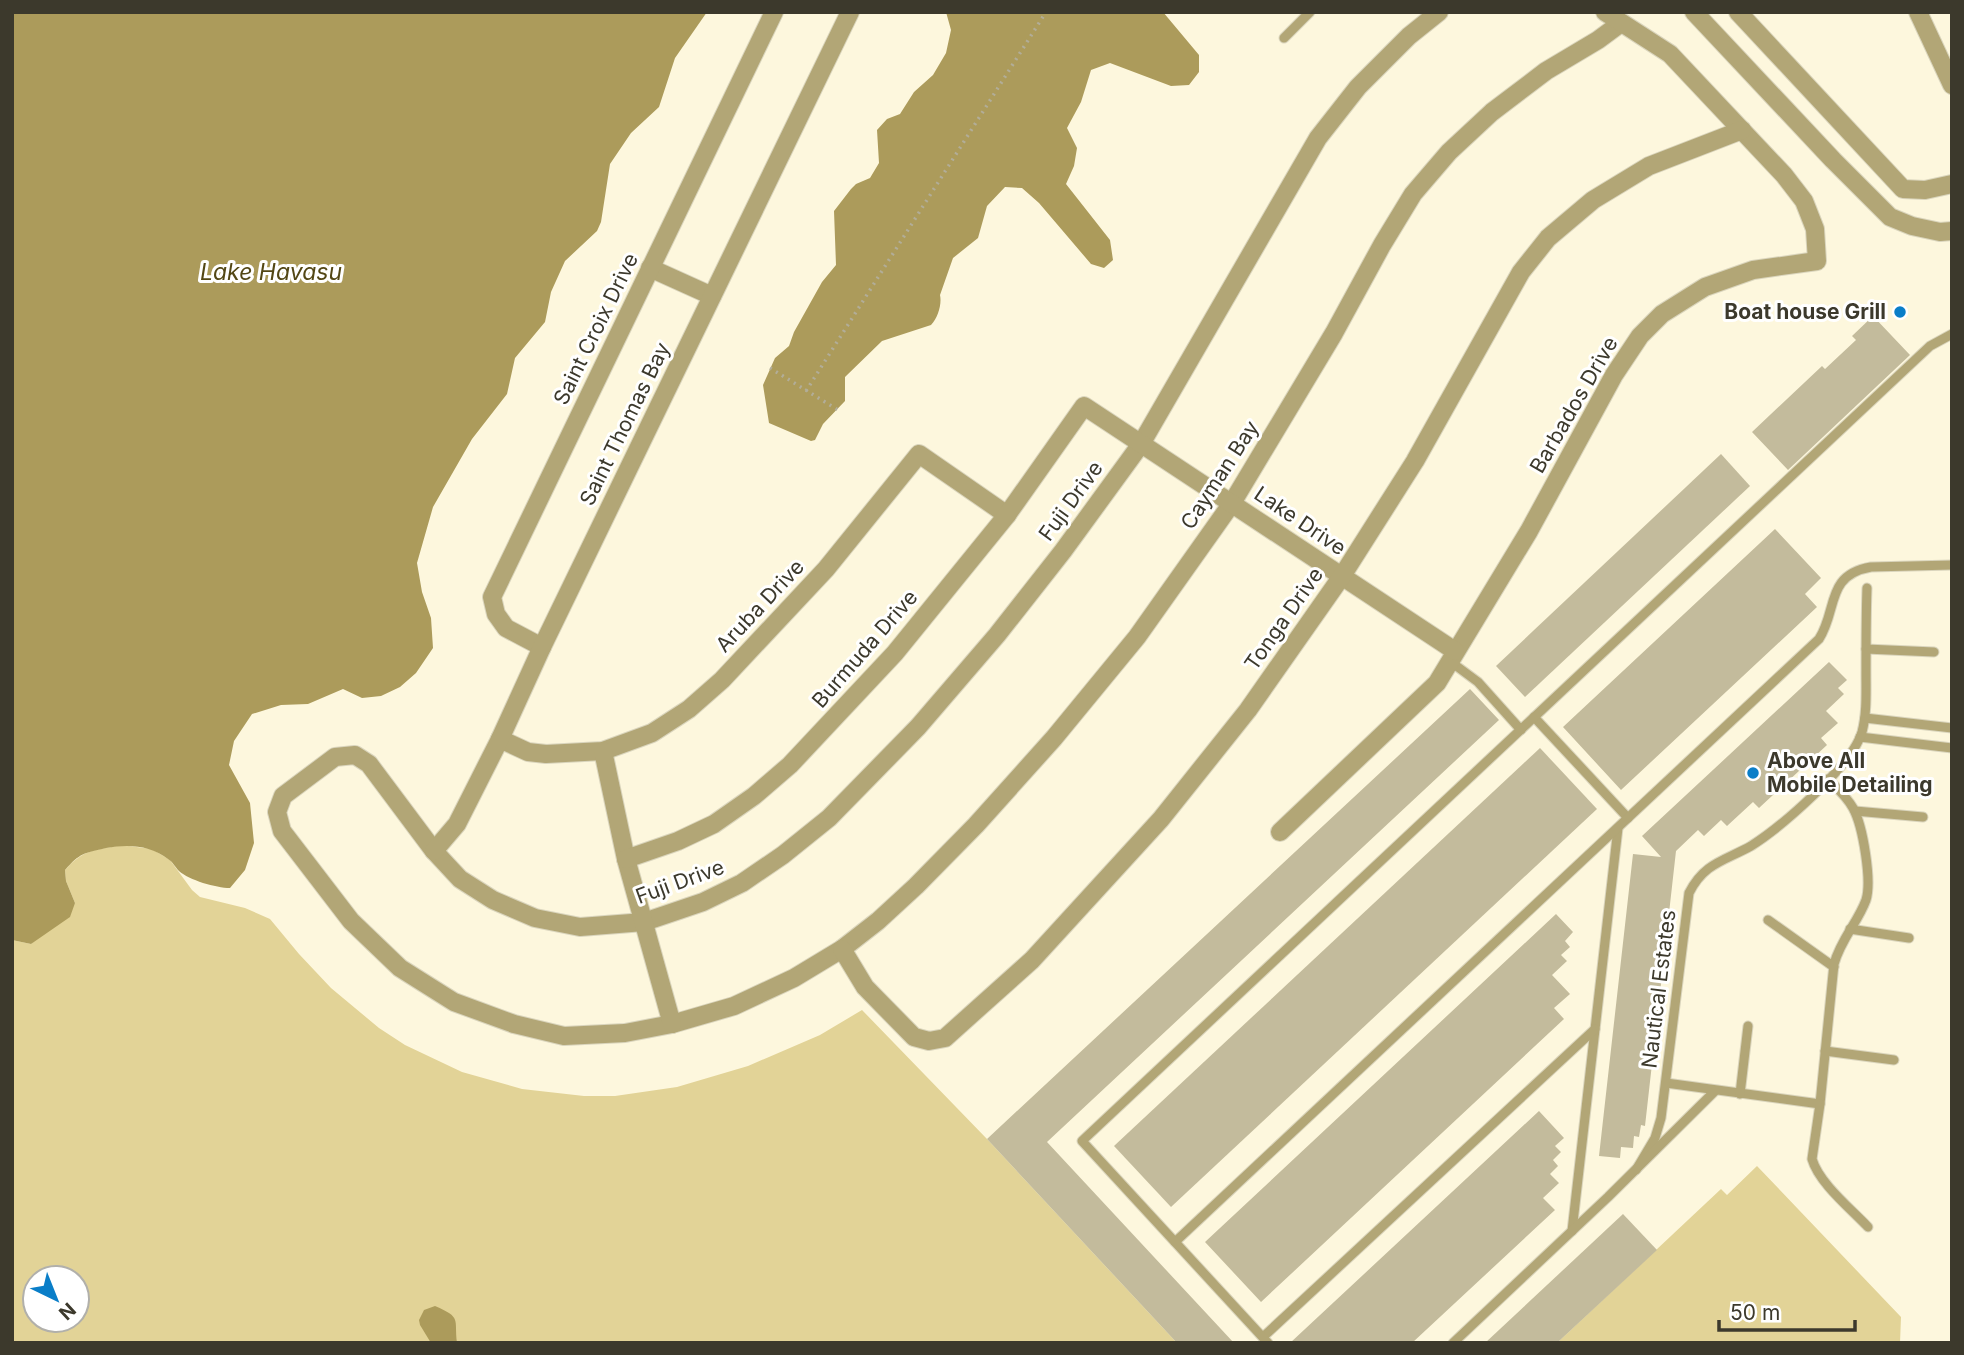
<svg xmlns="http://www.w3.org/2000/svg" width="1964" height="1355" font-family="Inter,sans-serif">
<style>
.green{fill:#e2d397;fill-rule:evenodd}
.water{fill:#ac9b5b}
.building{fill:#c3bb9c}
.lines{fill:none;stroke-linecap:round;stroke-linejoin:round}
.service-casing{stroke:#dad5bd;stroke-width:11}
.minor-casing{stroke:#dad5bd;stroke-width:20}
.tertiary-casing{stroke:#dad5bd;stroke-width:20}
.path{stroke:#b2ad98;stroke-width:3.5;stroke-dasharray:2 5;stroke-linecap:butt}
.service{stroke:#b2a676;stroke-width:9}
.minor{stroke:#b2a676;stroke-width:18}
.tertiary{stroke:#b2a676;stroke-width:18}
.poi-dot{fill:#0a7ec8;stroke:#fff;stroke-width:2.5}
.labels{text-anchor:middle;stroke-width:6;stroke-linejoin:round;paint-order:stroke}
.poi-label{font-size:21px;font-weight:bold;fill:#3c392c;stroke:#fff;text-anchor:end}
.street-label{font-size:21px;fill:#3c392c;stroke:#fff}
.water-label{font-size:23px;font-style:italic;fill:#534715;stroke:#fff}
</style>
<rect width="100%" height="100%" fill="#fdf7dd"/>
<g class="green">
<path d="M121 845 152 849 170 860 192 890 200 897 245 908 270 919 299 954 331 988 379 1028 405 1045 462 1072 522 1089 584 1096H615L677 1087 748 1066 820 1035 862 1010 987 1139 1177 1343H12V940L31 944 75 903 66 881 65 870C85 848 94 851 121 845ZM35 1278H77V1320H35Z"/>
<path d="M1757 1166 1901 1317 1900 1343H1557L1721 1189 1727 1195Z"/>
</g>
<g class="water">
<path d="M12 12H707L675 58 659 107 631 133 610 164 601 222 597 231 565 261 551 292 545 322 515 358 507 394 472 439 433 507 417 563 422 592 431 618 433 648 416 673 400 687 381 696 362 698 343 689 308 704 281 705 252 714 234 741 229 765 250 803 254 843 245 870 230 888C216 888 189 880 179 871 175 867 173 862 168 859 150 845 128 844 106 848 84 853 80 853 65 870L66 881 75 903 70 917 31 944 12 940Z"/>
<path d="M946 12H1163L1199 55V72L1189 85 1171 86 1110 63 1091 70 1081 102 1067 128 1077 148 1074 166 1066 184 1110 240 1113 260 1104 268 1091 264 1039 203 1022 188 1005 187 987 206 978 238 953 258 940 295C942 304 938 318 931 325L882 341 845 377V401L823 424 815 440 811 441 769 423 763 385 775 358 789 346 794 332 822 282 836 265 834 211 851 189 856 184 870 178 879 163 877 130 887 119 900 114 914 92 933 75 946 53 951 30Z"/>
<path d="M435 1306C462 1318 454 1318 457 1343H431L420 1325 419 1320 424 1310Z"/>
</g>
<g class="building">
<path d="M1873 316 1910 355 1788 470 1752 432 1822 366 1825 369 1856 340 1852 336Z"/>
<path d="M1721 454 1750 486 1525 697 1496 666Z"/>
<path d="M1775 529 1821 578 1805 594 1817 607 1621 790 1563 727Z"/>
<path d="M1829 662 1847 680 1838 688 1844 694 1826 711 1838 723 1821 738 1827 745 1759 808 1753 802 1727 826 1721 820 1704 836 1698 830 1676 851 1645 1126 1641 1125 1639 1137 1634 1136 1633 1148 1621 1147 1620 1158 1599 1156 1633 854 1661 857 1642 836Z"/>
<path d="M1470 689 1499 720 1047 1142 1234 1343H1177L987 1139Z"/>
<path d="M1540 748 1597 809 1171 1207 1114 1146Z"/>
<path d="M1556 914 1573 932 1565 941 1570 947 1561 955 1567 961 1552 975 1570 994 1554 1008 1564 1019 1261 1302 1205 1242Z"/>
<path d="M1539 1111 1564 1138 1555 1146 1561 1152 1553 1160 1558 1166 1550 1174 1559 1183 1543 1198 1555 1210 1412 1343H1290Z"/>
<path d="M1623 1214 1657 1250 1557 1343H1485Z"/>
</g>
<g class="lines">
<g class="service-casing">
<g id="service">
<path d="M1284 38 1310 12"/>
<path d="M1866 649 1934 652"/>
<path d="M1451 662 1478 682 1521 730"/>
<path d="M1534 717 1628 818"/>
<path d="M1865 718 1952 728"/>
<path d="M1860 737 1952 748"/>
<path d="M1855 811 1923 817"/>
<path d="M1768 920 1834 967"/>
<path d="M1850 929 1909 938"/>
<path d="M1825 1051 1894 1060"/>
<path d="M1666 1083 1820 1104 1834 964C1841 939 1858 922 1866 900 1872 881 1863 826 1853 808 1847 797 1837 788 1828 779"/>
<path d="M1740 1094 1748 1026"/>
<path d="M1820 1104 1812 1159C1819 1183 1850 1208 1868 1227"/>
<path d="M1636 1170 1655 1138 1661 1118 1689 893C1704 863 1724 861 1751 846 1781 827 1852 766 1862 732 1867 713 1866 693 1866 674 1866 645 1866 616 1867 588"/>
<path d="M1572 1231 1618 828"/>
<path d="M1175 1242 1819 639C1838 610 1825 575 1871 567L1952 565"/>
<path d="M1263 1337 1595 1029"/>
<path d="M1268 1343 1082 1141 1930 346 1952 334"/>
<path d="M1453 1343 1608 1197 1715 1091"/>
</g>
</g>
<g class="minor-casing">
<g id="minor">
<path d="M1439 12 1409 36 1358 87 1318 138 1141 444 1063 551 997 635 918 727 829 818 783 855 742 883 703 902 644 922 580 927 535 918 493 900 460 879 434 851 369 764 355 755 335 757 283 796 277 812 282 831 351 921 400 968 454 1002 514 1024 564 1036 625 1033 672 1024 734 1006 794 978 842 949 878 921 916 886 976 825 1054 738 1137 637 1232 503 1334 333 1382 245 1413 194 1449 152 1492 112 1546 71 1598 40 1621 23"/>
<path d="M1694 12 1833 160 1890 217 1912 226 1940 232 1952 231"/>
<path d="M1738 12 1903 189 1925 190 1952 184"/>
<path d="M650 268 712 296"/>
<path d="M542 647 506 628 496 614 492 597 774 12"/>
<path d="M500 739 528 752 546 754 603 751 652 733 689 709 722 680 826 569 919 454 1007 515"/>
<path d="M603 751 626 859 672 1024"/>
<path d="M1280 832 1437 683 1529 531 1614 375 1640 336 1662 314 1705 287 1753 270 1817 261 1815 229 1804 201 1784 175 1670 54 1605 12"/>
<path d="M434 851 457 824 500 739 542 647 850 12"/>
<path d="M626 859 678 841 714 824 754 796 790 765 895 653 1007 515 1084 406 1455 651"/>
<path d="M842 949 865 987 914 1037 929 1041 945 1038 1032 960 1161 819 1248 710 1342 576 1415 461 1521 272 1548 238 1593 200 1649 166 1742 130"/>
</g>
</g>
<g class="tertiary-casing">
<path id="tertiary" d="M1918 12 1952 85"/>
</g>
<g class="path">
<path d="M770 368 838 410"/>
<path d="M806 391 1046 12"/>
</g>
<use href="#service" class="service"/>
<use href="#minor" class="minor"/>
<use href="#tertiary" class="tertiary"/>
</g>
<g class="poi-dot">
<circle cx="1900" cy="312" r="7"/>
<circle cx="1753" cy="773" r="7"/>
</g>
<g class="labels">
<g class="poi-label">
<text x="1886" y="319">Boat house Grill</text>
<text x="1767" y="768" text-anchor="start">Above All<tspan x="1767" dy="24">Mobile Detailing</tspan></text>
</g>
<g class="street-label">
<text transform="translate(596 329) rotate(-64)" y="7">Saint Croix Drive</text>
<text transform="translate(1574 405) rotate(-60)" y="7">Barbados Drive</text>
<text transform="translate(625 424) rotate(-64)" y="7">Saint Thomas Bay</text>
<text transform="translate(1220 475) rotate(-57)" y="7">Cayman Bay</text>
<text transform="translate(1071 501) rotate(-54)" y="7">Fuji Drive</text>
<text transform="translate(1300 521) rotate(34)" y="7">Lake Drive</text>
<text transform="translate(760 606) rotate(-47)" y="7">Aruba Drive</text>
<text transform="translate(1284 619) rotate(-55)" y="7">Tonga Drive</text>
<text transform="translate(865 649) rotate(-49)" y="7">Burmuda Drive</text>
<text transform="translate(680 882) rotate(-20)" y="7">Fuji Drive</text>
<text transform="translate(1659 989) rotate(-83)" y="7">Nautical Estates</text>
</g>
<g class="water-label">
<text x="271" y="280">Lake Havasu</text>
</g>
</g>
<rect width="1964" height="1355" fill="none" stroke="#3c392c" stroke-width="28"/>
<g transform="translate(56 1299) rotate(137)"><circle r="33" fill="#ffffff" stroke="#b1b0ab" stroke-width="2"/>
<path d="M0-5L12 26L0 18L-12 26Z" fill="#0a7ec8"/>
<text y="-10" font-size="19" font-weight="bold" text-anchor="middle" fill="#3c392c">N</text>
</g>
<path d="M1719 1320v10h136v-10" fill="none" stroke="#3c392c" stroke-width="3.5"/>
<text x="1730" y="1320" font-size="21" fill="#3c392c" stroke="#ffffff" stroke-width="5" paint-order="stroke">50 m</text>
</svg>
